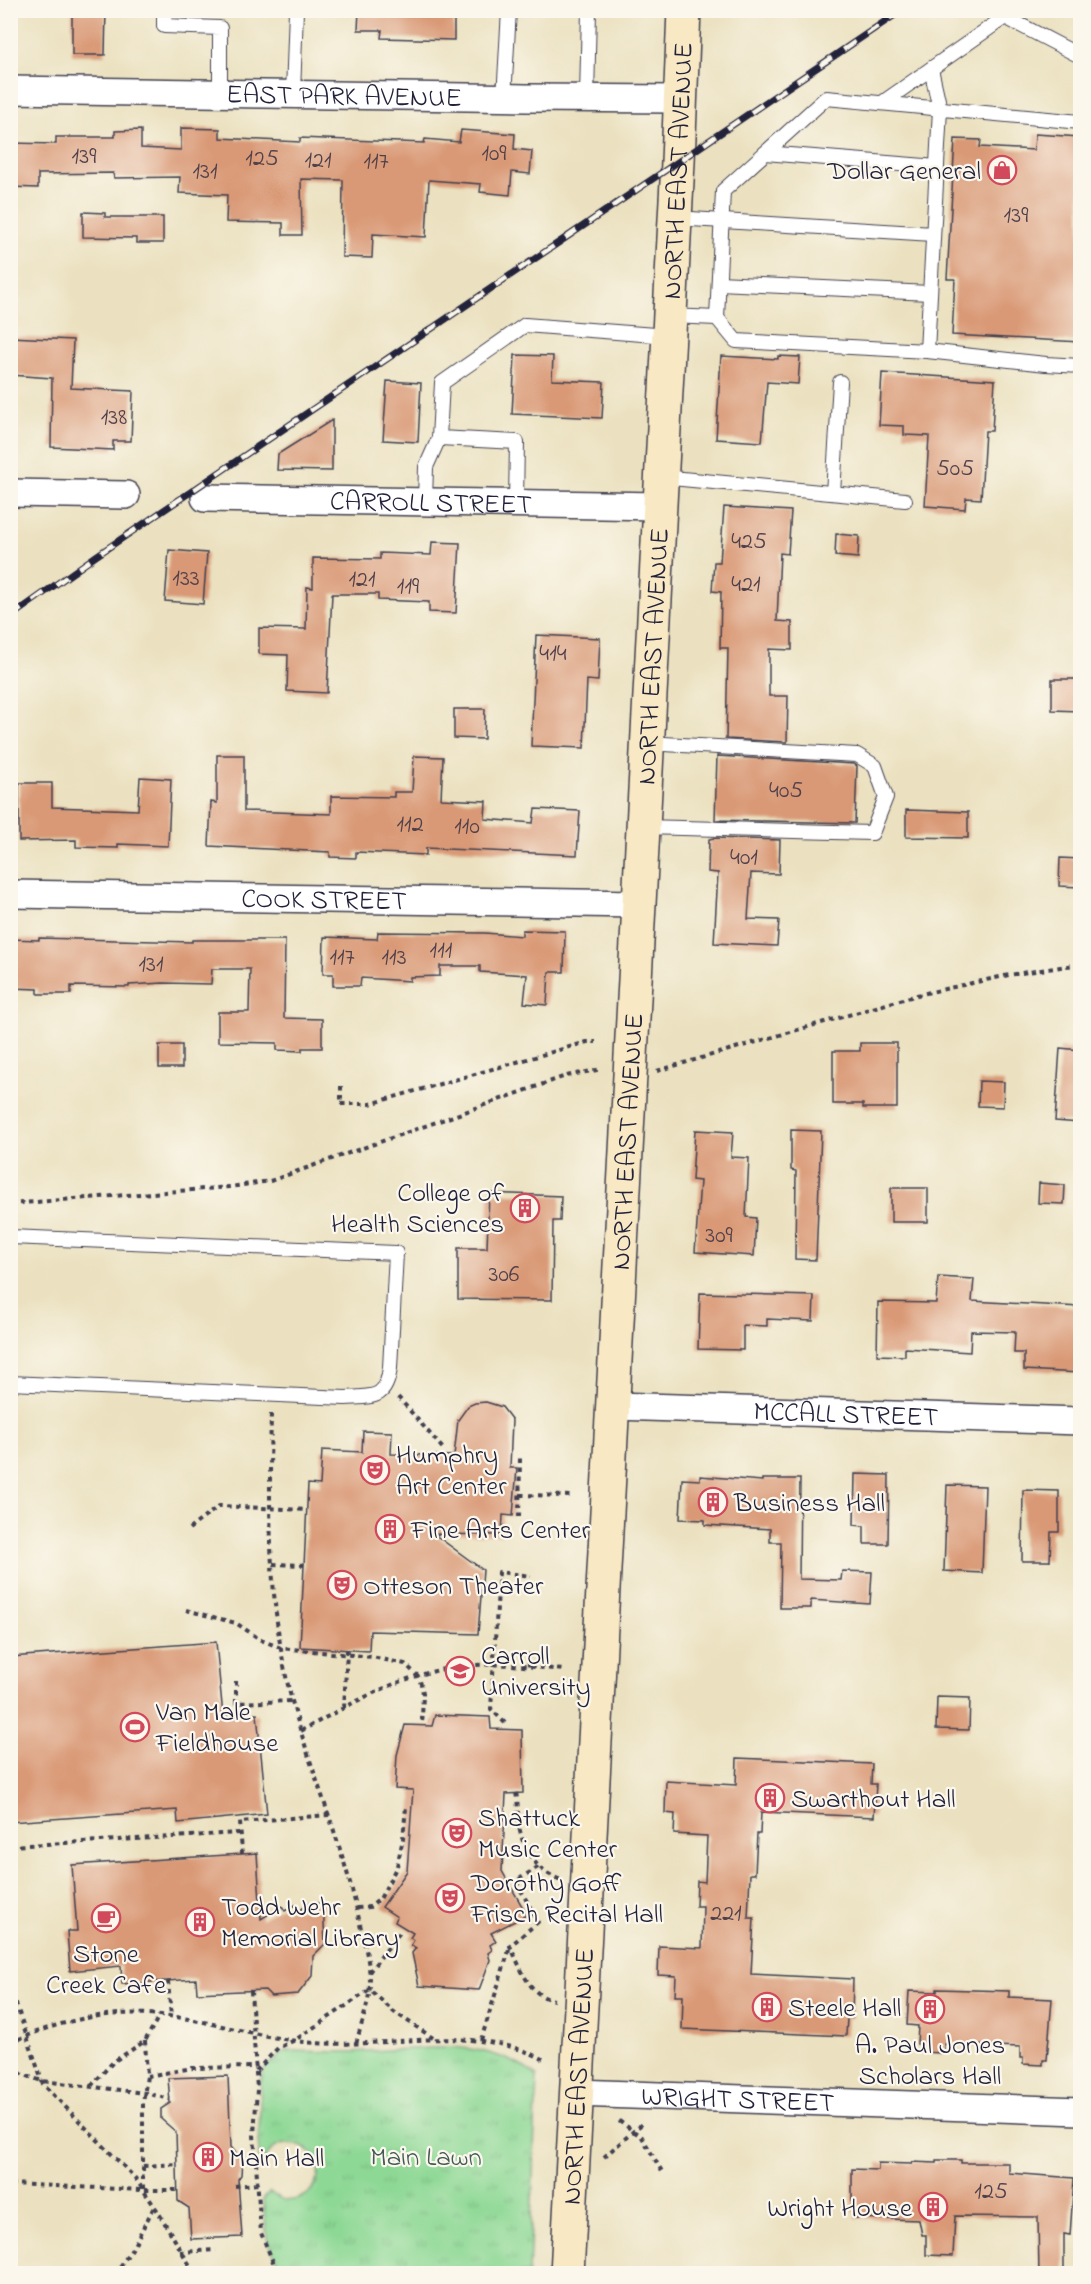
<svg xmlns="http://www.w3.org/2000/svg" width="1091" height="2284" font-family="'Indie Flower',sans-serif">
<style>
.park{fill:url(#park-tufts);stroke:#587d68;stroke-width:1.5}
.building{fill:#d99976}
.lines{fill:none;stroke-linecap:round;stroke-linejoin:round}
.lane-casing{stroke:#403f4f;stroke-width:16}
.street-casing{stroke:#403f4f;stroke-width:30}
.secondary-casing{stroke:#403f4f;stroke-width:36}
.path{stroke:#403f4f;stroke-width:4;stroke-dasharray:4.5 4.5;stroke-linecap:butt}
.lane{stroke:#fff;stroke-width:14}
.street{stroke:#fff;stroke-width:27}
.secondary{stroke:#f8e8c3;stroke-width:33}
.rail-casing{stroke:#22223b;stroke-width:7}
.rail{stroke:#fbf7ec;stroke-width:4.5;stroke-dasharray:14;stroke-linecap:butt}
.labels{text-anchor:middle;stroke-width:4.5;stroke-linejoin:round;paint-order:stroke}
.number-label{font-size:24px;fill:#50404a}
.street-label{font-size:27px;fill:#22223b;stroke:#fbf7ec}
.poi-label{font-size:27px;fill:#22223b;stroke:#fbf7ec;text-anchor:start}
.park-label{font-size:27px;fill:#425956;stroke:#fbf7ec}
</style>
<defs>
<pattern id="park-tufts" width="24" height="20" patternUnits="userSpaceOnUse" patternTransform="scale(1.5)"><rect width="24" height="20" fill="#8dd894"/><path d="M3 7l-1-3M5 7V3M7 7l1-3M15 17l-1-3M17 17v-4M19 17l1-3" fill="none" stroke="#79b980"/></pattern>
</defs>
<rect width="100%" height="100%" fill="#fbf7ec"/>
<filter id="ink" filterUnits="userSpaceOnUse"><feTurbulence type="fractalNoise" baseFrequency=".0167" numOctaves="2"/><feDisplacementMap in="SourceGraphic" scale="12" xChannelSelector="R" yChannelSelector="G"/><feConvolveMatrix kernelMatrix="1 2 1 2 8 2 1 2 1" color-interpolation-filters="sRGB"/></filter>
<filter id="wash" filterUnits="userSpaceOnUse"><feTurbulence type="fractalNoise" baseFrequency=".008" numOctaves="4" result="noise"/><feDisplacementMap in="SourceGraphic" scale="24" xChannelSelector="R" yChannelSelector="G"/><feGaussianBlur stdDeviation="1.35" result="paint"/><feColorMatrix in="noise" values="0 0 0 0 0 0 0 0 0 0 0 0 0 0 0 0 0 1.4 0 .05"/><feComposite in="paint" operator="in"/></filter>
<g filter="url(#wash)">
<rect width="100%" height="100%" fill="#ebe1c0"/>
<path class="park" d="M452 2047C484 2049 511 2057 537 2076L529 2273 398 2274 363 2269 315 2270 282 2273 267 2238 263 2200 270 2192C278 2199 289 2203 300 2198 306 2196 311 2192 314 2186 335 2151 276 2122 262 2166L259 2158V2137L261 2077 266 2067 281 2055 287 2051 349 2052Z"/>
<g id="blocks">
<g class="building">
<path d="M72 10H106L105 55H72Z"/>
<path d="M359 10H454V40L381 38 382 30H358Z"/>
<path d="M181 128 220 129V138L300 142V138L424 143 425 139 459 142 461 130 515 134 514 149 532 151 530 174 512 172 510 195 480 192 481 184 429 180 426 237 373 234 372 258 342 257 343 180 301 179 302 235H283V223L226 222 227 195 179 193 180 177 114 178 113 173 38 174V188L10 187V143L56 144V137H115V131L141 130V148L181 150Z"/>
<path d="M1035 134 1080 137V342L952 335 955 279H947L955 139 981 140 980 147 1034 150Z"/>
<path d="M83 212 105 213V217H163V243H136V238L83 237Z"/>
<path d="M10 337 73 340 71 388 133 391 131 441H113V450L51 447 52 378 10 375Z"/>
<path d="M515 355 553 356 552 380 604 382 602 418 512 414Z"/>
<path d="M721 356 778 359V356L800 357 798 384 767 382 762 442 716 439Z"/>
<path d="M882 373 995 380 992 431H985L981 499 966 498 965 509 925 506 929 436 904 435V426L879 425Z"/>
<path d="M387 381 421 383 418 442 383 440Z"/>
<path d="M332 420V471L277 470 278 454Z"/>
<path d="M724 507 791 511 788 554 780 553 777 621 792 622V650L769 649V696H788L787 742 726 739 728 648H720L721 592 712 591 714 562H720Z"/>
<path d="M836 534 859 536 858 558 835 556Z"/>
<path d="M432 542 460 543 456 613 429 612V602L378 600V594H332L327 693 287 691 288 655 259 654V628L306 629 307 587 313 588V558L380 559V553L431 555Z"/>
<path d="M169 550 207 553 203 604 165 601Z"/>
<path d="M536 635 600 638 598 681 587 680 584 748 531 746Z"/>
<path d="M1052 679H1080V711L1052 710Z"/>
<path d="M454 709H485L484 739 454 738Z"/>
<path d="M217 755H244V811L331 814V796L394 797V792H412L414 756 443 757 441 799 486 801 485 819 533 823 535 809 580 811 577 855 426 848V855L356 852V858L330 857V852L209 846 211 802 217 803Z"/>
<path d="M717 756 854 764 857 766 855 823 715 820Z"/>
<path d="M140 777 171 779 168 846 118 844V848L76 847V840L19 841V783H52V807L138 810Z"/>
<path d="M906 810 968 812V838L906 837Z"/>
<path d="M714 838 780 840 779 874 751 873 748 919 779 920 777 946 714 943 718 873 708 872 709 839Z"/>
<path d="M1060 858 1080 859V887L1059 886Z"/>
<path d="M522 930 565 931 564 972H549L547 1005 524 1003 527 975 480 972V966H440V976L410 977V981L361 978 360 986H333V974H323L324 937 377 939 378 932 485 933 522 936Z"/>
<path d="M39 938 192 942V940H285L284 1018 322 1019V1048H302V1051L277 1050V1043L218 1042V1012H249L250 969H212L211 984 163 983 129 985V987L71 986V994H38V989L10 988V939L39 940Z"/>
<path d="M860 1043H897V1108H863V1104H833V1051H860Z"/>
<rect x="159" y="1045" width="23" height="23"/>
<path d="M1060 1048 1080 1050V1123L1055 1121Z"/>
<path d="M979 1081 1004 1082 1003 1107 978 1106Z"/>
<path d="M695 1130 733 1132 731 1157 749 1158 746 1217 756 1218 754 1256 695 1252 700 1181 692 1180Z"/>
<path d="M791 1130 821 1131 816 1260 795 1259 796 1171 791 1170Z"/>
<path d="M1039 1183 1065 1185 1064 1204 1038 1203Z"/>
<rect x="891" y="1188" width="37" height="34"/>
<path d="M489 1193 561 1196 560 1221H553L552 1300 458 1299V1248H487Z"/>
<path d="M938 1277 974 1279 972 1301 1080 1307V1373L1024 1370V1353H1014L1015 1332 971 1331 970 1352 905 1348V1356L877 1355 878 1302 936 1303Z"/>
<path d="M700 1293 814 1296 813 1321 767 1319V1326L743 1325V1350L698 1349Z"/>
<path d="M486 1402 502 1407 512 1420 510 1468H517L513 1516 503 1515 502 1535 434 1534 483 1570 478 1634 370 1631 369 1651 300 1647 308 1484 320 1485 322 1450 362 1452 363 1431 392 1432 391 1454 454 1456 458 1420 468 1406 475 1403Z"/>
<path d="M855 1474 889 1475 888 1544H864V1526L854 1525Z"/>
<path d="M700 1476 762 1481V1479H800L799 1579 841 1580 842 1571 872 1572 870 1604 811 1600V1608H780L781 1542H770V1529L705 1525V1520L680 1519 682 1479 700 1480Z"/>
<path d="M947 1485 985 1486 982 1573 944 1571Z"/>
<path d="M1023 1490 1059 1491V1532H1051L1050 1561H1022Z"/>
<path d="M216 1642 223 1716 257 1714 267 1814 178 1823 177 1810 10 1822V1657Z"/>
<path d="M937 1697 970 1698 969 1730 936 1729Z"/>
<path d="M435 1715 490 1717 491 1729 522 1730 523 1793 506 1794 502 1871 527 1915 491 1933 496 1941 490 1945 492 1950 488 1953 490 1960 479 1990 419 1986 412 1953 416 1948 411 1945 414 1940 410 1938 413 1933 395 1922 397 1917 382 1907 407 1871 413 1790 395 1789 397 1755 405 1725 432 1726Z"/>
<path d="M737 1758 872 1764 871 1784H876L874 1817 761 1812 760 1834H757L755 1874H750L748 1918H754L751 1974 853 1979 852 2018H847L846 2036 682 2029 683 1996H675L676 1976 658 1975 659 1946 702 1948 703 1906H696L697 1881 705 1882 707 1836 674 1834 675 1814 665 1813 666 1781 736 1785Z"/>
<path d="M257 1853 261 1919 282 1906 285 1911 295 1905 299 1911 309 1903H323L325 1944 313 1956 312 1976 298 1994 271 1996 265 1990 197 1993 196 1979 122 1984 121 1966 70 1971 67 1931H77L72 1865Z"/>
<path d="M937 1989 1009 1991V1997L1052 1999 1047 2060H1043V2065L1023 2064V2058H1020V2047L944 2044V2053L920 2052V2044H917L918 2026 907 2025 909 1991 937 1992Z"/>
<path d="M228 2076 231 2147 242 2161 241 2175 238 2179 242 2237 191 2239 189 2208 178 2201 176 2132 161 2119V2109L170 2103 168 2078Z"/>
<path d="M936 2160H961V2163H1009V2173L1074 2178 1070 2235 1064 2234V2274H1039L1038 2217 955 2216 953 2256 926 2255V2235H922L919 2220 856 2218V2211H852V2169L878 2170V2163L912 2164V2162L936 2163Z"/>
</g>
</g>
</g>
<g filter="url(#ink)">
<use href="#blocks" fill-opacity="0" stroke="#403f4f" stroke-width="1.5"/>
<g class="lines">
<g class="lane-casing">
<g id="lane">
<path d="M164 10V26L220 28V94"/>
<path d="M293 94 296 10"/>
<path d="M504 98 509 10"/>
<path d="M587 98 589 10"/>
<path d="M882 103 1005 17 1076 54 1080 50"/>
<path d="M765 153 937 167"/>
<path d="M675 218 933 234"/>
<path d="M719 283 930 293"/>
<path d="M670 316 717 318 723 191 826 98 1080 122"/>
<path d="M717 318 736 341 927 351 1046 364 1080 366"/>
<path d="M927 351 940 109 931 69"/>
<path d="M661 477 905 500"/>
<path d="M833 493 840 382"/>
<path d="M425 501 426 467 439 438"/>
<path d="M516 502 517 442 439 438 442 383 525 325 668 336"/>
<path d="M642 827 872 833 886 797 875 766 857 755 646 743"/>
<path d="M10 1237 396 1253 390 1368C386 1400 373 1396 345 1398L10 1383"/>
</g>
</g>
<g class="street-casing">
<g id="street">
<path id="s1" d="M10 90 526 98 679 99"/>
<path d="M10 493 126 495"/>
<path id="s2" d="M205 498 659 506"/>
<path id="s3" d="M10 894 637 904"/>
<path id="s4" d="M614 1406 1080 1421"/>
<path id="s5" d="M576 2093 1080 2111"/>
</g>
</g>
<g class="secondary-casing">
<g id="secondary">
<path id="s6" d="M567 2274 678 162 684 10"/>
</g>
</g>
<g class="path">
<path d="M657 1071 917 995 1009 975 1080 964"/>
<path d="M341 1086V1104H370L587 1042H596"/>
<path d="M10 1204 230 1187 270 1181 566 1076 602 1069"/>
<path d="M398 1397 445 1451"/>
<path d="M271 1414C269 1503 268 1594 287 1681 306 1763 343 1841 360 1924 364 1943 370 1963 370 1982 370 2002 361 2024 356 2044"/>
<path d="M520 1495 572 1496"/>
<path d="M519 1517 520 1458"/>
<path d="M189 1529 219 1506 307 1510"/>
<path d="M273 1564 304 1565"/>
<path d="M186 1610 236 1623 261 1640 281 1648 372 1657 405 1664 418 1676 421 1684 423 1693 422 1719 429 1720"/>
<path d="M529 1653V1667"/>
<path d="M236 1681V1703L292 1701"/>
<path d="M344 1708 347 1650"/>
<path d="M505 1723 491 1709 499 1572 531 1576"/>
<path d="M301 1731C356 1701 412 1668 476 1665 505 1663 534 1667 563 1670"/>
<path d="M516 1793C519 1806 517 1819 520 1831 525 1854 539 1872 561 1880"/>
<path d="M10 1846 241 1833"/>
<path d="M242 1854 240 1822 329 1815"/>
<path d="M538 1867 516 1881 538 1922 510 1946C521 1967 528 1996 554 2000"/>
<path d="M357 1908 370 1907 380 1899 397 1866 403 1839 406 1807"/>
<path d="M369 1972 401 1931"/>
<path d="M168 1981 171 2017"/>
<path d="M10 1986 43 2084 135 2178 157 2210 195 2274"/>
<path d="M251 1991 257 2089 254 2135 261 2233 278 2274"/>
<path d="M481 2040 510 1947"/>
<path d="M10 2043C46 2027 81 2016 120 2014 182 2010 243 2035 304 2042 385 2051 467 2021 543 2059"/>
<path d="M10 2070 42 2081 145 2093 170 2099"/>
<path d="M256 2071 278 2048 295 2040 370 1990 394 2012 433 2038"/>
<path d="M147 2076 193 2068 255 2067"/>
<path d="M91 2086 113 2062 145 2041 159 2016"/>
<path d="M619 2121 642 2137 664 2175"/>
<path d="M604 2157 644 2122"/>
<path d="M143 2166 177 2164"/>
<path d="M10 2184 143 2190H178"/>
<path d="M235 2186 258 2184"/>
<path d="M143 2189V2103L147 2076 145 2041"/>
<path d="M180 2252 216 2250"/>
<path d="M115 2274 132 2249 154 2207"/>
</g>
<use href="#lane" class="lane"/>
<use href="#street" class="street"/>
<use href="#secondary" class="secondary"/>
<g class="rail-casing">
<path id="rail" d="M10 617 96 556 902 10"/>
</g>
<use href="#rail" class="rail"/>
</g>
</g>
<defs>
<g id="shop-ring" transform="scale(1.5)"><circle r="9.5" fill="#fbf7ec" stroke="#d1495b" stroke-width="1.5"/><path d="M-5-2.5h2.3a2.7 3.5 0 0 1 5.4 0H5L5.5 6h-11ZM-1.5-2.5h3a1.5 2.3 0 0 0-3 0Z" fill="#d1495b"/></g>
<g id="building-ring" transform="scale(1.5)"><circle r="9.5" fill="#fbf7ec" stroke="#d1495b" stroke-width="1.5"/><path d="M-4-6H4V6H1V3H-1V6H-4ZM-2.5-4.3h1.7v1.8h-1.7ZM.8-4.3h1.7v1.8H.8ZM-2.5-1h1.7V.8h-1.7ZM.8-1h1.7V.8H.8Z" fill="#d1495b"/></g>
<g id="theatre-ring" transform="scale(1.5)"><circle r="9.5" fill="#fbf7ec" stroke="#d1495b" stroke-width="1.5"/><path d="M-5-5.5Q0-4 5-5.5V0Q5 5 0 6Q-5 5-5 0ZM-3.3-2.5H-1v1.5H-3.3ZM1-2.5H3.3v1.5H1ZM-2.8 1Q0 5.5 2.8 1Z" fill="#d1495b"/></g>
<g id="university-ring" transform="scale(1.5)"><circle r="9.5" fill="#fbf7ec" stroke="#d1495b" stroke-width="1.5"/><path d="M0-5L7-2L0 1L-7-2ZM-4 1L0 2.5L4 1V4Q0 6-4 4Z" fill="#d1495b"/></g>
<g id="stadium-ring" transform="scale(1.5)"><circle r="9.5" fill="#fbf7ec" stroke="#d1495b" stroke-width="1.5"/><path d="M0-5a6.5 5 0 1 0 0 10a6.5 5 0 1 0 0-10ZM-3.5-1.8h7v3.6h-7Z" fill="#d1495b"/></g>
<g id="cafe-ring" transform="scale(1.5)"><circle r="9.5" fill="#fbf7ec" stroke="#d1495b" stroke-width="1.5"/><path d="M-5.5-4.5H6V0H3Q3 3.5 0 3.5H-2.5Q-5.5 3.5-5.5 0ZM3-3.2v2h1.7v-2ZM-6 4.5H4V6H-6Z" fill="#d1495b"/></g>
</defs>
<g fill-rule="evenodd">
<use href="#shop-ring" x="1002" y="170"/>
<use href="#building-ring" x="525" y="1208"/>
<use href="#theatre-ring" x="375" y="1470"/>
<use href="#building-ring" x="713" y="1502"/>
<use href="#building-ring" x="390" y="1529"/>
<use href="#theatre-ring" x="342" y="1585"/>
<use href="#university-ring" x="460" y="1671"/>
<use href="#stadium-ring" x="135" y="1727"/>
<use href="#building-ring" x="770" y="1798"/>
<use href="#theatre-ring" x="457" y="1833"/>
<use href="#theatre-ring" x="450" y="1898"/>
<use href="#cafe-ring" x="106" y="1918"/>
<use href="#building-ring" x="200" y="1922"/>
<use href="#building-ring" x="767" y="2007"/>
<use href="#building-ring" x="930" y="2009"/>
<use href="#building-ring" x="208" y="2157"/>
<use href="#building-ring" x="933" y="2207"/>
</g>
<g class="labels">
<g class="number-label">
<text x="494" y="160">109</text>
<text x="84" y="163">139</text>
<text x="262" y="165">125</text>
<text x="318" y="167">121</text>
<text x="376" y="168">117</text>
<text x="205" y="178">131</text>
<text x="1016" y="222">139</text>
<text x="114" y="424">138</text>
<text x="955" y="475">505</text>
<text x="749" y="548">425</text>
<text x="186" y="585">133</text>
<text x="362" y="586">121</text>
<text x="746" y="591">421</text>
<text x="408" y="593">119</text>
<text x="553" y="660">414</text>
<text x="786" y="797">405</text>
<text x="410" y="831">112</text>
<text x="467" y="833">110</text>
<text x="744" y="864">401</text>
<text x="441" y="957">111</text>
<text x="342" y="964">117</text>
<text x="394" y="964">113</text>
<text x="151" y="971">131</text>
<text x="719" y="1242">309</text>
<text x="504" y="1281">306</text>
<text x="726" y="1920">221</text>
<text x="991" y="2198">125</text>
</g>
<g class="street-label">
<text dy="9" stroke="none"><textPath href="#s1" startOffset="334">EAST PARK AVENUE</textPath></text>
<text dy="9" stroke="none"><textPath href="#s6" startOffset="2106">NORTH EAST AVENUE</textPath></text>
<text dy="9" stroke="none"><textPath href="#s2" startOffset="226">CARROLL STREET</textPath></text>
<text dy="9" stroke="none"><textPath href="#s6" startOffset="1620">NORTH EAST AVENUE</textPath></text>
<text dy="9" stroke="none"><textPath href="#s3" startOffset="314">COOK STREET</textPath></text>
<text dy="9" stroke="none"><textPath href="#s6" startOffset="1134">NORTH EAST AVENUE</textPath></text>
<text dy="9" stroke="none"><textPath href="#s4" startOffset="232">MCCALL STREET</textPath></text>
<text dy="9" stroke="none"><textPath href="#s6" startOffset="198">NORTH EAST AVENUE</textPath></text>
<text dy="9" stroke="none"><textPath href="#s5" startOffset="162">WRIGHT STREET</textPath></text>
</g>
<g class="poi-label">
<text x="981" y="179" text-anchor="end">Dollar General</text>
<text x="504" y="1201" text-anchor="end">College of<tspan x="504" dy="31">Health Sciences</tspan></text>
<text x="396" y="1463">Humphry<tspan x="396" dy="31">Art Center</tspan></text>
<text x="734" y="1511">Business Hall</text>
<text x="411" y="1538">Fine Arts Center</text>
<text x="363" y="1594">Otteson Theater</text>
<text x="481" y="1664">Carroll<tspan x="481" dy="31">University</tspan></text>
<text x="156" y="1720">Van Male<tspan x="156" dy="31">Fieldhouse</tspan></text>
<text x="791" y="1807">Swarthout Hall</text>
<text x="478" y="1826">Shattuck<tspan x="478" dy="31">Music Center</tspan></text>
<text x="471" y="1891">Dorothy Goff<tspan x="471" dy="31">Frisch Recital Hall</tspan></text>
<text x="221" y="1915">Todd Wehr<tspan x="221" dy="31">Memorial Library</tspan></text>
<text x="106" y="1962" text-anchor="middle">Stone<tspan x="106" dy="31">Creek Cafe</tspan></text>
<text x="788" y="2016">Steele Hall</text>
<text x="930" y="2053" text-anchor="middle">A. Paul Jones<tspan x="930" dy="31">Scholars Hall</tspan></text>
<text x="229" y="2166">Main Hall</text>
<text x="912" y="2216" text-anchor="end">Wright House</text>
</g>
<g class="park-label">
<text x="426" y="2165">Main Lawn</text>
</g>
</g>
<rect width="1091" height="2284" fill="none" stroke="#fbf7ec" stroke-width="36"/>
</svg>
